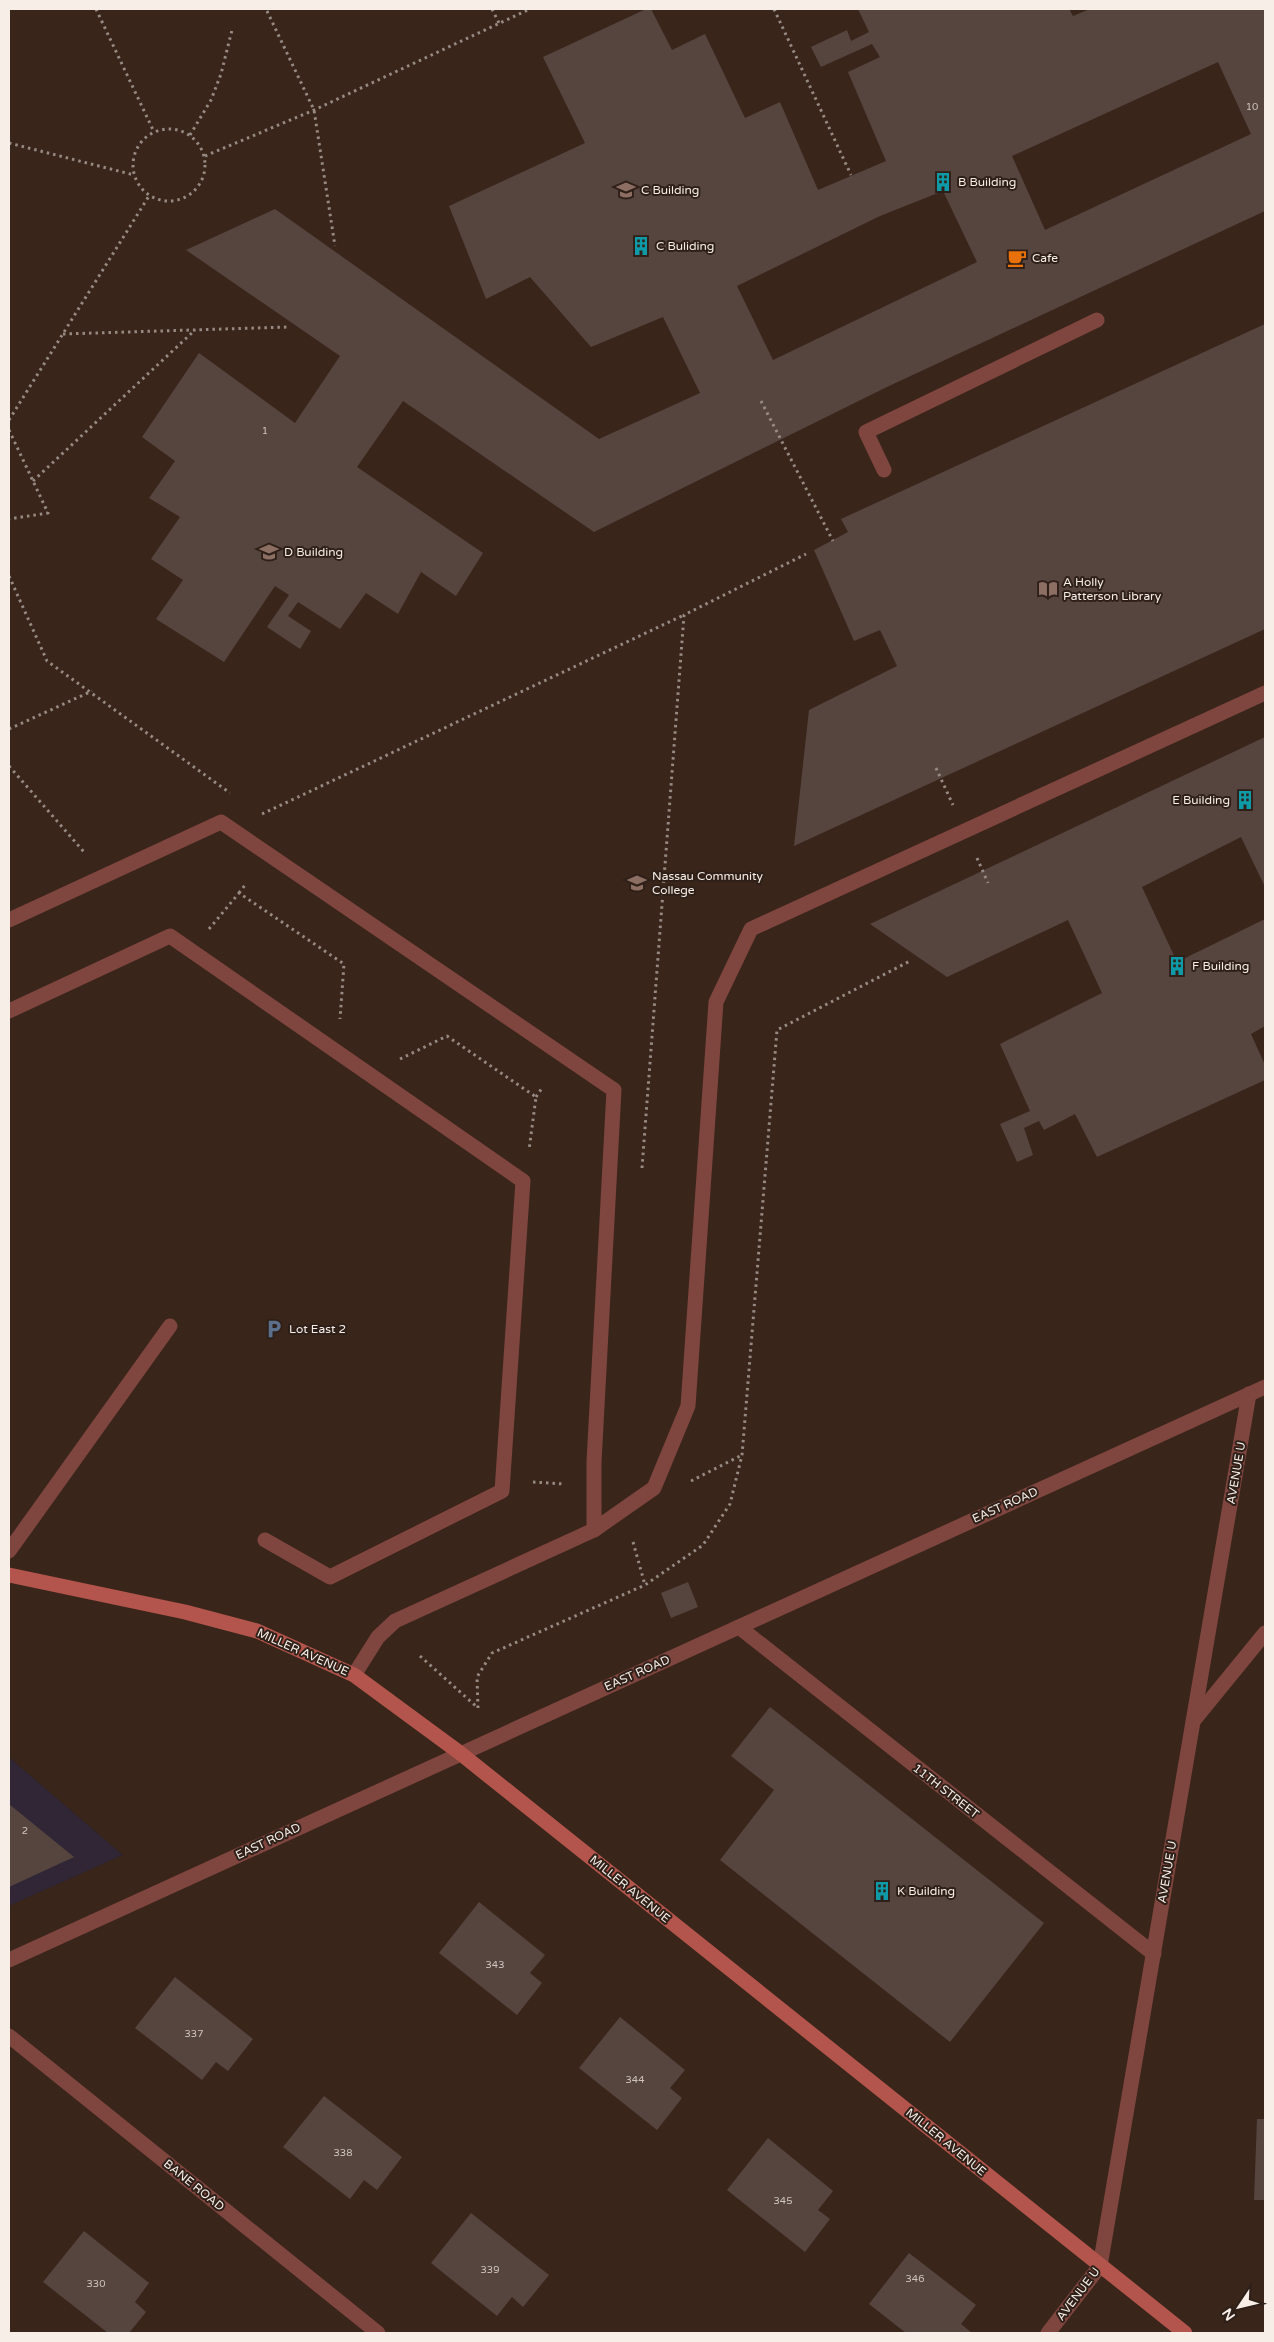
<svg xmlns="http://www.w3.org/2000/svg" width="1274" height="2342" font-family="'Varela Round',sans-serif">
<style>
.commercial{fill:#302635}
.built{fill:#39251a}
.building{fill:#56453f;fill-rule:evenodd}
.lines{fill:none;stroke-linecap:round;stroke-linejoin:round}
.path{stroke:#968a83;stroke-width:3;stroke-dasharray:2.5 4;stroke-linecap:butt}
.lane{stroke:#7f453f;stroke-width:15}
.street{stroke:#7f453f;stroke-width:15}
.secondary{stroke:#b3554c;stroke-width:15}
.labels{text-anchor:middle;stroke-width:4;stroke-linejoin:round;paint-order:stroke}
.number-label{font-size:10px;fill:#cfc4be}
.poi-label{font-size:12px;fill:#f7eee8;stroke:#2e2018;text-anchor:start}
.street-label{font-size:12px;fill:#f7eee8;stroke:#2e2018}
</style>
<rect width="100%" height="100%" fill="#2e2018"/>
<path class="commercial" d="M9 1757 123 1855 9 1906Z"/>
<path class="built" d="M9 9H1265V2333H9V1906L123 1855 9 1757Z"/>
<g class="building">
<path d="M646 9H651L672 50 705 34 745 118 780 102 818 190 886 161 848 72 880 57 872 44 821 67 811 47 847 30 851 41 869 32 858 9H1069L1073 16 1090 9H1265V211L889 386 594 532 403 401 357 467 483 553 456 596 421 572 398 614 366 593 340 629 298 602 288 616 311 631 300 649 267 627 289 595 275 586 224 662 156 619 183 580 151 559 180 517 149 498 175 461 142 437 199 353 295 423 340 356 186 250 275 209 599 439 700 393 663 317 591 347 530 277 486 299 449 206 585 143 543 57ZM1218 62 1251 134 1045 230 1012 156ZM943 191 977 262 773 360 737 286 880 216Z"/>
<path d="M1265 324V629L794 846 809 710 897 666 880 630 854 641 814 550 848 532 841 519Z"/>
<path d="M1265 737V887L1241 837 1142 887 1177 962 1265 919V1026L1251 1034 1265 1065V1080L1097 1157 1075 1114 1044 1130 1039 1121 1024 1128 1033 1155 1017 1162 1000 1124 1030 1111 1000 1044 1102 993 1068 920 947 977 870 924Z"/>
<path d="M688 1582 698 1607 671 1618 661 1593Z"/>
<path d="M770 1707 1044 1923 950 2042 720 1860 774 1790 731 1756Z"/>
<path d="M9 1804 74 1857 9 1887Z"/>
<path d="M479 1902 545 1955 530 1973 542 1983 517 2015 439 1953Z"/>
<path d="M175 1977 253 2039 228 2071 216 2062 202 2080 135 2028Z"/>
<path d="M620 2017 685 2070 670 2088 682 2098 657 2130 579 2068Z"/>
<path d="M324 2096 402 2157 377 2190 364 2180 350 2199 283 2147Z"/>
<path d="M1257 2119H1265V2200H1254Z"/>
<path d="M768 2138 833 2191 818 2210 830 2219 805 2252 727 2190Z"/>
<path d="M471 2213 549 2275 523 2307 512 2297 497 2316 431 2263Z"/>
<path d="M84 2231 149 2283 135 2302 146 2312 129 2333H108L43 2282Z"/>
<path d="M909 2253 976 2305 961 2324 972 2333H906L869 2304Z"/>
</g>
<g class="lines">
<g class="path">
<path d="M96 9 154 132"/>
<path d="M492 9 499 23"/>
<path d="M774 9 851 175"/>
<path d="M267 11 314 110 335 246"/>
<circle cx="169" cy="165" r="36"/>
<path d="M190 135 211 100 221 74 232 30"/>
<path d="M9 143 134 175"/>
<path d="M205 156 314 110 530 9"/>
<path d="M63 334 288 327"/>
<path d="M761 401 833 541"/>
<path d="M9 420 149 196"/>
<path d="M9 430 48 513 9 519"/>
<path d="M33 481 195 330"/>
<path d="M9 576 47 661 230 793"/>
<path d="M9 729 92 691"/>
<path d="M9 766 84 852"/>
<path d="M936 768 953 805"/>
<path d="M262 814 684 615"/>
<path d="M977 858 988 883"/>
<path d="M239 893 245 885"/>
<path d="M209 929 239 893 344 964 340 1019"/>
<path d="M400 1059 447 1036 536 1097 529 1150"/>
<path d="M536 1097 542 1088"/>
<path d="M642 1168 684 615 806 554"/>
<path d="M691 1481 742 1455"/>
<path d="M533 1482 564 1484"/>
<path d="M633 1542 645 1585"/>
<path d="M420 1656 478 1708"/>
<path d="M478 1708 477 1677 492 1653 645 1585 703 1545 730 1504 742 1455 777 1030 910 961"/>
</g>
<g class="lane">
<path d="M884 470 866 432 1097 320"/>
<path d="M9 920 221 822 614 1090 594 1462V1530"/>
<path d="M9 1011 170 936 523 1181 502 1491 330 1577 265 1540"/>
<path d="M9 1551 170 1326"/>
<path d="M354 1675 378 1637 395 1621 594 1530 654 1488 688 1406 716 1002 751 929 1265 693"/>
</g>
<g class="street">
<path d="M739 1627 1154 1954"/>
<path d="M1194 1720 1265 1633"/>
<path d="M9 1960 1265 1387"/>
<path d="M9 2036 378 2333"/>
<path d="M1048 2333 1100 2266 1249 1394"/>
</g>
<path class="secondary" d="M9 1575 185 1612 257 1631 354 1675 460 1753 1185 2333"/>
</g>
<defs>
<g id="building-bare" transform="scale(1.5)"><path d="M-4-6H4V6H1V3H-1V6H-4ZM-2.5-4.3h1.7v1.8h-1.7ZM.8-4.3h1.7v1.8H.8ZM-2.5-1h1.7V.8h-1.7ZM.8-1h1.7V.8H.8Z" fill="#0f9aa8" stroke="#2e2018" stroke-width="2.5" paint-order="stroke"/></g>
<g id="university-bare" transform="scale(1.5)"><path d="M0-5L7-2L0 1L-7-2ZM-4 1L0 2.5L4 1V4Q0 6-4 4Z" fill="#8d6e63" stroke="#2e2018" stroke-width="2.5" paint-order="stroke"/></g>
<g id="cafe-bare" transform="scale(1.5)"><path d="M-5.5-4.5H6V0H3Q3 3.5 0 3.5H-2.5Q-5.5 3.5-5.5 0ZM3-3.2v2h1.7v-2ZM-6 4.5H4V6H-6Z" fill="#e8710a" stroke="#2e2018" stroke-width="2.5" paint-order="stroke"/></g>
<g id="library-bare" transform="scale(1.5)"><path d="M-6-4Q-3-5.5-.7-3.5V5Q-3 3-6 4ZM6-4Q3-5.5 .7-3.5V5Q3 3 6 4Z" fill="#8d6e63" stroke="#2e2018" stroke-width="2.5" paint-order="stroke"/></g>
<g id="parking-bare" transform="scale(1.5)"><path d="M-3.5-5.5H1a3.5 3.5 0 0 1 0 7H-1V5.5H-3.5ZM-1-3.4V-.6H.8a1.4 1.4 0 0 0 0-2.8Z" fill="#5c6f8a" stroke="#2e2018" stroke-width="2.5" paint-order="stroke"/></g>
</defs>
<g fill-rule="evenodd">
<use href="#building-bare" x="943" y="182"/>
<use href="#university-bare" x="626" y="190"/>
<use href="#building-bare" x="641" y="246"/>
<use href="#cafe-bare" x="1017" y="258"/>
<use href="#university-bare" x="269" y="552"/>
<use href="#library-bare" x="1048" y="589"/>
<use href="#building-bare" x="1245" y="800"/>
<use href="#university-bare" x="637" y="883"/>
<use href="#building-bare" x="1177" y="966"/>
<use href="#parking-bare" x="274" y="1329"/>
<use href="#building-bare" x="882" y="1891"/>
</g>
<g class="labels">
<g class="number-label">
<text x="1252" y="110">10</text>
<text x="265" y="434">1</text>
<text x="25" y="1834">2</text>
<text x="495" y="1968">343</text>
<text x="194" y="2037">337</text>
<text x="635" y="2083">344</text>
<text x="343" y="2156">338</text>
<text x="783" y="2204">345</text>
<text x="490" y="2273">339</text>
<text x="915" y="2282">346</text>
<text x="96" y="2287">330</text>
</g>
<g class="poi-label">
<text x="958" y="186">B Building</text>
<text x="641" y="194">C Building</text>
<text x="656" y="250">C Buliding</text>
<text x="1032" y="262">Cafe</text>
<text x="284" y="556">D Building</text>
<text x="1063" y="586">A Holly<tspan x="1063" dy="14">Patterson Library</tspan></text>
<text x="1230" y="804" text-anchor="end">E Building</text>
<text x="652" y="880">Nassau Community<tspan x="652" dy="14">College</tspan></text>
<text x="1192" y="970">F Building</text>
<text x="289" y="1333">Lot East 2</text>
<text x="897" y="1895">K Building</text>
</g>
<g class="street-label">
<text transform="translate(1236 1473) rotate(-80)" y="4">AVENUE U</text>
<text transform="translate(1005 1505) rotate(-24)" y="4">EAST ROAD</text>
<text transform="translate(303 1652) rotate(24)" y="4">MILLER AVENUE</text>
<text transform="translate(637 1673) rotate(-24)" y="4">EAST ROAD</text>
<text transform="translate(946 1791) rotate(38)" y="4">11TH STREET</text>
<text transform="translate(268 1841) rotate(-25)" y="4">EAST ROAD</text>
<text transform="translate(1167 1872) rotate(-80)" y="4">AVENUE U</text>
<text transform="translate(630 1889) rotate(39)" y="4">MILLER AVENUE</text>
<text transform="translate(946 2142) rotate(39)" y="4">MILLER AVENUE</text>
<text transform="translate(194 2185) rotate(39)" y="4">BANE ROAD</text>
<text transform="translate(1078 2294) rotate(-53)" y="4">AVENUE U</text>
</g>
</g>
<rect width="1274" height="2342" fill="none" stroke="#f7eee8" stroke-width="20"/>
<g transform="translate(1239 2307) rotate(235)" stroke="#2e2018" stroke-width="4" paint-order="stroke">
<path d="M0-4L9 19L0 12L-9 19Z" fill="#f7eee8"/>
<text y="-8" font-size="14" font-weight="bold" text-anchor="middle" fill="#f7eee8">N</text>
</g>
</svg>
